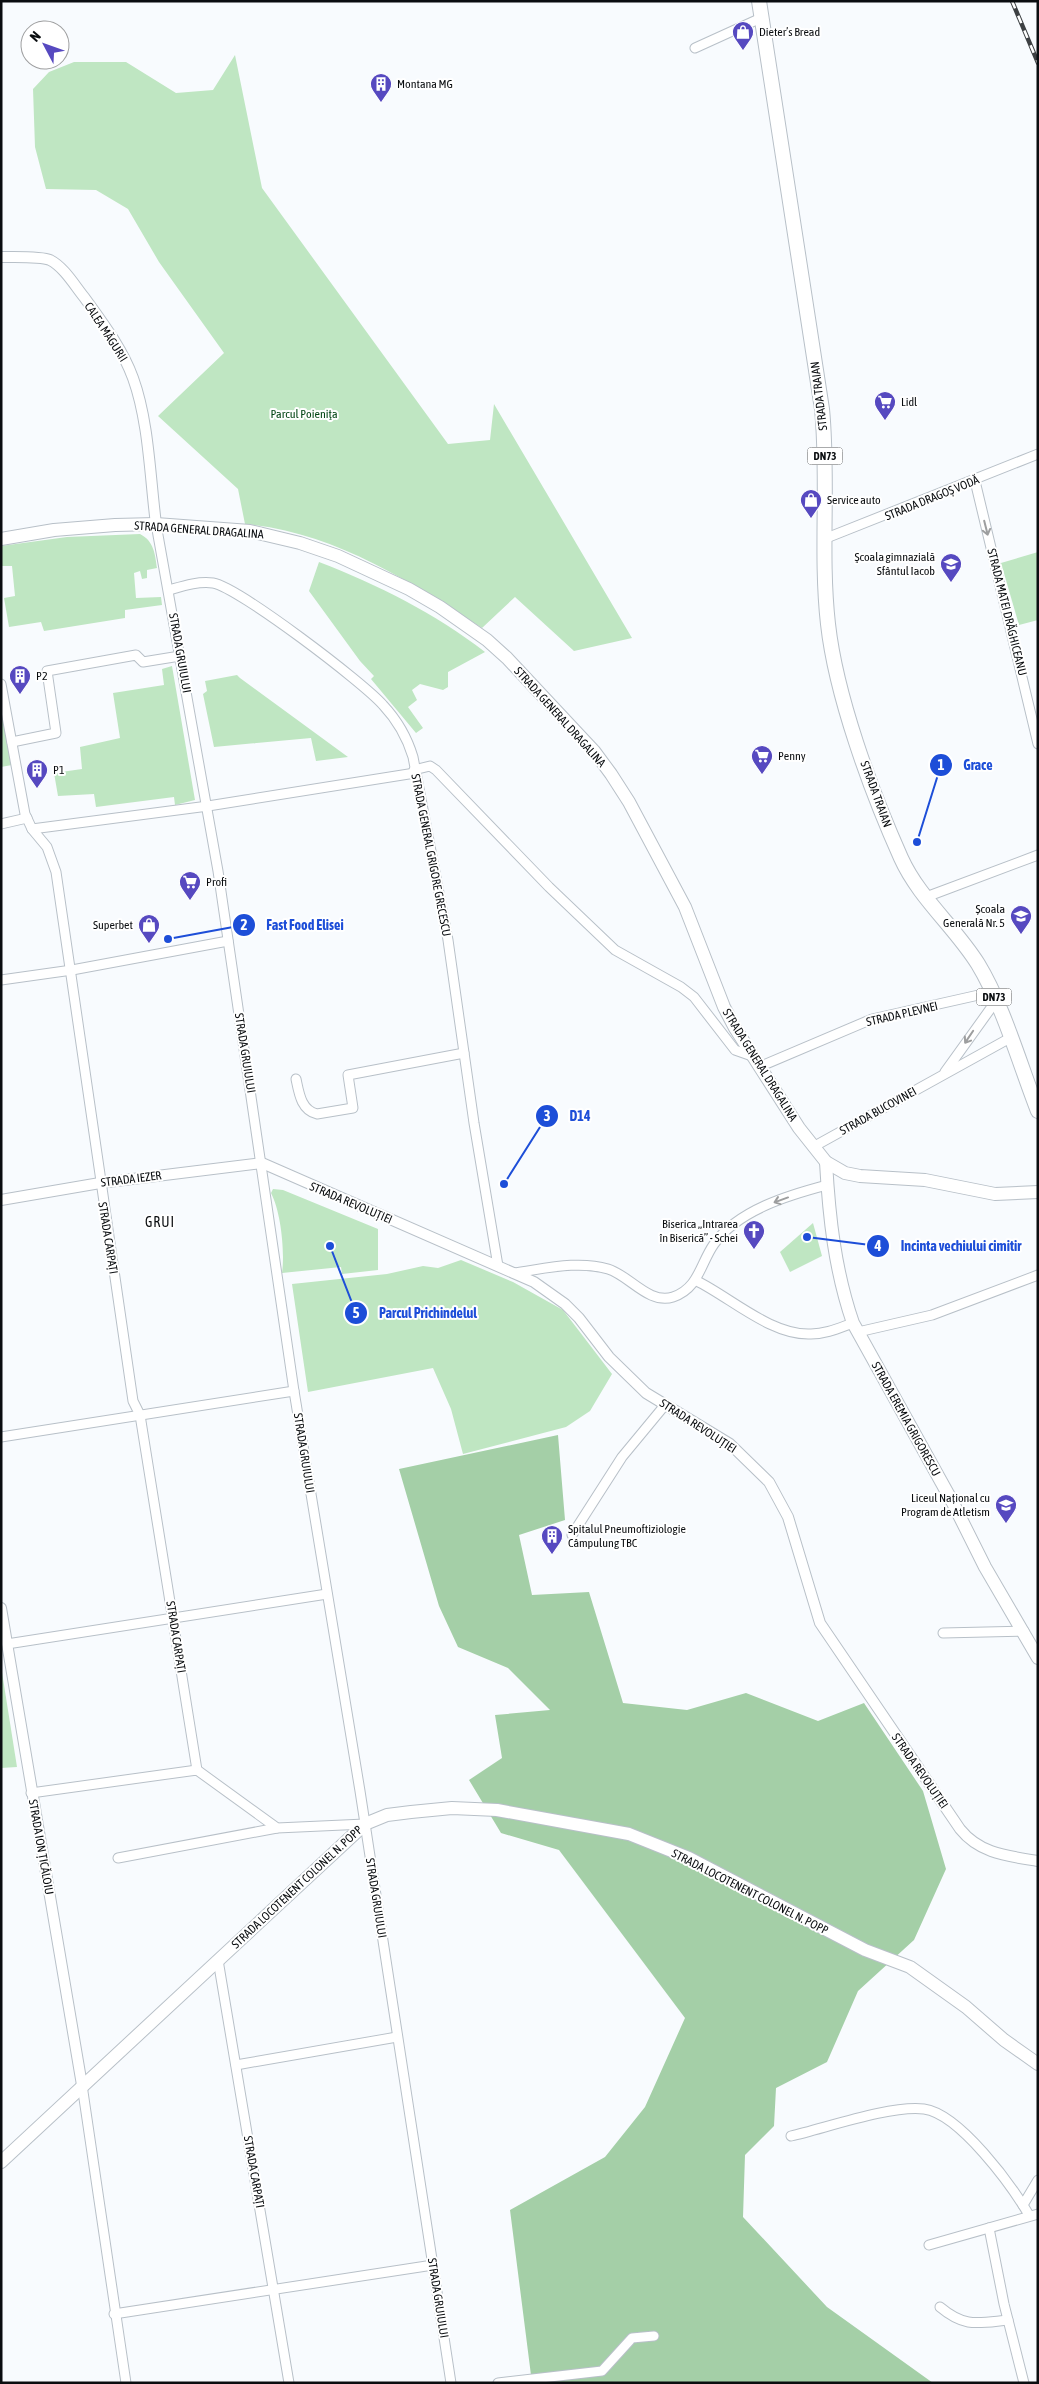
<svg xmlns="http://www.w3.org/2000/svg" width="1039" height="2384" font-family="'Asap Condensed',sans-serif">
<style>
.green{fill:#bfe6c2}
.forest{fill:#a4cfa7}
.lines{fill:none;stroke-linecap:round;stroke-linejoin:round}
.minor-casing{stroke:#b8c0c8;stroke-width:11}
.tertiary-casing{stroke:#b8c0c8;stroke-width:12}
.secondary-casing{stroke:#b8c0c8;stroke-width:14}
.primary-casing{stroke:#b8c0c8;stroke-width:16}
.minor{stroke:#fff;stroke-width:9}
.tertiary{stroke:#fff;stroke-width:10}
.secondary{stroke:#fff;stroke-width:12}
.primary{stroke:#fff;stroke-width:14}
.rail-casing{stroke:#3d4043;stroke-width:4.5}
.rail{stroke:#fff;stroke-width:2.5;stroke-dasharray:8;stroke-linecap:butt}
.oneway{stroke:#9d9e9f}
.labels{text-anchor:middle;stroke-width:4;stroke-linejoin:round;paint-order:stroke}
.shield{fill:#fff;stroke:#545658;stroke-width:1}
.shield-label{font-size:11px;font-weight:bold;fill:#0a0d10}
.poi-label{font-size:12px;fill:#0a0d10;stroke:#fff;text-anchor:start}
.street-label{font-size:12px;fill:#0a0d10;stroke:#fff}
.park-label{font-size:12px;fill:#004413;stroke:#fff}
.neighbourhood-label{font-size:14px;letter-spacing:1px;fill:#0a0d10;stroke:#fff}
.leader{fill:none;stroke:#1d4ed8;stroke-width:2}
.callout-dot{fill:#1d4ed8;stroke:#fff;stroke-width:2}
.mark-label{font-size:15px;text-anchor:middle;font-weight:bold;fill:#fff}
.callout-label{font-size:14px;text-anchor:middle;font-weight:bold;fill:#1d4ed8;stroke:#fff;stroke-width:4;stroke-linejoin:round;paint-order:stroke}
</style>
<rect width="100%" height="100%" fill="#f8fbfe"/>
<g class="green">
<path d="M235 55 262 188 448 444 490 440 494 404 632 638 574 651 515 597 482 628C410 581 333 532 245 524L238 489 158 416 224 353 159 262 128 209 96 190 46 189 35 147 33 89 49 72 74 62H126L176 93 213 90Z"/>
<path d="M140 534C154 541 155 554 157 568L147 570V578L142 579 140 571 134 573 136 598 161 597 162 605 125 610V618L44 631 41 622 9 627 4 598 15 596 12 566H1V546L67 537Z"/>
<path d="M1038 552V620L1019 625 1001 563Z"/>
<path d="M319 562C378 585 435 613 485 652L448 672V687L443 690 420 684 412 690 417 700 408 707 423 728 416 733 371 679 374 676 360 661 309 591Z"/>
<path d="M172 666 195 800 175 805 174 797 96 807 94 794 58 796 54 773 82 769 80 747 120 738 113 693 164 685 162 669Z"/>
<path d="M237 675 240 678 348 757 316 761 311 738 214 747 203 694 207 691 205 681Z"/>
<path d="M1 700 12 765 1 767Z"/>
<path d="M273 1189 283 1190 378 1229V1270L342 1274 341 1267 282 1273C285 1252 281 1212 271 1193Z"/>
<path d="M813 1223 822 1256 790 1272 780 1252Z"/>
<path d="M461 1260 513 1282 563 1310 612 1374 590 1411 566 1427 463 1454 451 1409 433 1368 308 1392 292 1284 387 1274 423 1266 438 1268Z"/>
<path d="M1 1666 17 1767 1 1768Z"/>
</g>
<path class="forest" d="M558 1435 565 1520 519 1535 532 1595 589 1592 623 1703 687 1710 746 1693 818 1721 864 1703 923 1791 946 1869 914 1940 858 1991 827 2062 776 2088 774 2126 745 2155 743 2217 827 2307 933 2383H532L510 2210 605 2157 645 2107 685 2018 559 1850 501 1833 469 1780 502 1758 495 1715 550 1710 508 1668 458 1647 439 1606 399 1469Z"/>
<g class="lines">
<g class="minor-casing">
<g id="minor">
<path d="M695 48 761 18"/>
<path d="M975 481 1038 744"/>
<path d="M156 524 218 871 294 1391 360 1791 451 2383"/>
<path d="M824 539 1038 454"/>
<path d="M169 590C183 586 198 581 213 583 238 587 364 683 383 705 398 721 407 737 413 757L448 940 474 1123 498 1266"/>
<path d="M1 684 25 814 32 829 47 847 56 872 133 1401 140 1415 197 1770"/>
<path d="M12 742 56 733 47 671 136 655 143 662 180 656"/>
<path d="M414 770 430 766 436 770 549 887 615 950 681 987 694 997 735 1050 752 1056"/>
<path d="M1 824 27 818"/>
<path d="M32 829 208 806 415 773"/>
<path d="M926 897 1038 855"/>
<path d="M1 980 72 970 228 941"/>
<path d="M759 1067 872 1019 992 992"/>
<path d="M945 1072 996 1001"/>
<path d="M296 1079C299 1093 301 1110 317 1114L353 1108 348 1075 464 1053"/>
<path d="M813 1147 1010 1038"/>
<path d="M513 1273C544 1269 578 1260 608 1269 629 1275 649 1305 673 1297 699 1288 700 1264 714 1244 738 1210 789 1195 827 1185"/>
<path d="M697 1281C731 1298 772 1336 811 1334 826 1334 839 1328 853 1323"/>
<path d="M858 1332 932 1315 1038 1275"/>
<path d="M1 1437 294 1391"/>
<path d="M572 1535 622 1457 665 1405"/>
<path d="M943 1633 1024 1631"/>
<path d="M7 1644 327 1594"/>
<path d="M31 1793 197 1770 277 1828 365 1824"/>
<path d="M118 1858 277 1828"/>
<path d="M218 1960 289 2383"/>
<path d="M236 2065 397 2037"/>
<path d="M82 2085 126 2383"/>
<path d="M791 2136C826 2128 890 2105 924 2109 960 2114 1012 2186 1029 2215"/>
<path d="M1023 2205 1038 2180"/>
<path d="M989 2228 1004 2304 1024 2383"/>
<path d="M929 2245 1038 2214"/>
<path d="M940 2307C965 2328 978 2323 1008 2320"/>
<path d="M114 2314 433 2265"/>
<path d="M498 2383 602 2371 632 2338 654 2336"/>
</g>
</g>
<g class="tertiary-casing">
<g id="tertiary">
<path d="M1 257C13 257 41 256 50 260 64 267 75 286 84 297 102 322 122 348 133 378 149 422 150 478 156 524"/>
<path d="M1 1200 100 1183 262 1163 534 1282 565 1304 579 1318 609 1357 646 1393 730 1444 769 1482 788 1517 820 1623 960 1829C980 1854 1008 1856 1038 1861"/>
<path d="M1 1608 82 2085"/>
</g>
</g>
<g class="secondary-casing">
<g id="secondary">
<path d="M1 539 54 530 115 525 156 524 250 531 300 543 338 556 409 589 440 607 487 640 507 658 594 751 611 774 629 802 685 907 724 1007 735 1028 799 1128 826 1162 845 1173 860 1176 925 1180 995 1194 1038 1192"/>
<path d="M826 1162C829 1217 835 1271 853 1323L953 1503 985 1567 1038 1658"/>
<path d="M1 2162 365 1824 387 1815 411 1812 452 1808 497 1810 629 1834 689 1858 865 1950 910 1967 966 2007 1004 2040 1038 2064"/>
</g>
</g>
<g class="primary-casing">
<path id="primary" d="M759 1 822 409C829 481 820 553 828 624 836 696 871 791 901 858 919 898 955 927 978 964 1003 1005 1020 1065 1038 1111"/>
</g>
<use href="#minor" class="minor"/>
<use href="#tertiary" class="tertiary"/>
<use href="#secondary" class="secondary"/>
<use href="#primary" class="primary"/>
<g class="rail-casing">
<path id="rail" d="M1012 1 1038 63"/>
</g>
<use href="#rail" class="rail"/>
</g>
<defs><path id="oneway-shaft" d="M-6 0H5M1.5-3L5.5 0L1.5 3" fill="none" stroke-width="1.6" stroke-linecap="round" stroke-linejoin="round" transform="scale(1.25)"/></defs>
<g class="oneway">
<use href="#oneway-shaft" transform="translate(986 528) rotate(76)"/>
<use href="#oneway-shaft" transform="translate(969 1037) rotate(124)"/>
<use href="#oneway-shaft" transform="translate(781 1200) rotate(160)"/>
</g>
<defs>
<g id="shop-pin" transform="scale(1.125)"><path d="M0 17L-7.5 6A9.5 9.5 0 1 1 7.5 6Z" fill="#5649c0" stroke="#fff"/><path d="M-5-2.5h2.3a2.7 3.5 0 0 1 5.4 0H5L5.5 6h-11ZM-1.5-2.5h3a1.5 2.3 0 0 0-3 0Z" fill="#fff"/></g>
<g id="building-pin" transform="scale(1.125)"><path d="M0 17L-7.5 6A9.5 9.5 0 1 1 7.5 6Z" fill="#5649c0" stroke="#fff"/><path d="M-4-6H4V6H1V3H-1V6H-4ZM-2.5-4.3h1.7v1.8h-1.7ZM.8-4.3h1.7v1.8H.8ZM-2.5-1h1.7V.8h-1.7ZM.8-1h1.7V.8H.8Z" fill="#fff"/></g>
<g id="supermarket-pin" transform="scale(1.125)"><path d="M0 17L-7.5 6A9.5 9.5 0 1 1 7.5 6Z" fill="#5649c0" stroke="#fff"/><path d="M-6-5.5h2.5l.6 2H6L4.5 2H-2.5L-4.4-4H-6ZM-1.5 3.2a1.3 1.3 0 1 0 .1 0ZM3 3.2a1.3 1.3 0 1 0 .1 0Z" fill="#fff"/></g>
<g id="school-pin" transform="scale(1.125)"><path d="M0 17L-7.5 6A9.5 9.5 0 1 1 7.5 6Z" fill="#5649c0" stroke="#fff"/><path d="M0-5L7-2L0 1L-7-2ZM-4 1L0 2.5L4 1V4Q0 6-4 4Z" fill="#fff"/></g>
<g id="church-pin" transform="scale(1.125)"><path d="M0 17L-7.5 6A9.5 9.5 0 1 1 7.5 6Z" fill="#5649c0" stroke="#fff"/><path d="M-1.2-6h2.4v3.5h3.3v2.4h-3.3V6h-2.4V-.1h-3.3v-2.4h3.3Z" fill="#fff"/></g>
<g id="university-pin" transform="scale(1.125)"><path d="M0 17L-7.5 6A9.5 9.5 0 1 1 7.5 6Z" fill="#5649c0" stroke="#fff"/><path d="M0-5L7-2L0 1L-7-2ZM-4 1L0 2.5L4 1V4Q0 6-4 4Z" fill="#fff"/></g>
</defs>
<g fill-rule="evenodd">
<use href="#shop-pin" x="743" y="32"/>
<use href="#building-pin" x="381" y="84"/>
<use href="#supermarket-pin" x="885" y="402"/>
<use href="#shop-pin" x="811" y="500"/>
<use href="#school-pin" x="951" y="564"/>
<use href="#building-pin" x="20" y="676"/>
<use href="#supermarket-pin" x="762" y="756"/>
<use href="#building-pin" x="37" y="770"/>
<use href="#supermarket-pin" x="190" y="882"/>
<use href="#school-pin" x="1021" y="916"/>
<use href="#shop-pin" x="149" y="925"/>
<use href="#church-pin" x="754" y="1231"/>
<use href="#university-pin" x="1006" y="1505"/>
<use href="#building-pin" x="552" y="1536"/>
</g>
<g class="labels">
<g class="shield">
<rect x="807.5" y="447.5" width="35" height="17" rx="4"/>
<rect x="976.5" y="988.5" width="35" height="17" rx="4"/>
</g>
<g class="shield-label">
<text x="825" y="460">DN73</text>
<text x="994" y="1001">DN73</text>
</g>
<g class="poi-label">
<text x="759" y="36">Dieter’s Bread</text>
<text x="397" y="88">Montana MG</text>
<text x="901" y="406">Lidl</text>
<text x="827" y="504">Service auto</text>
<text x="935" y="561" text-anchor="end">Şcoala gimnazială<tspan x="935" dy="14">Sfântul Iacob</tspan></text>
<text x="36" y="680">P2</text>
<text x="778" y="760">Penny</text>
<text x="53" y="774">P1</text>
<text x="206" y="886">Profi</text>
<text x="1005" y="913" text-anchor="end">Școala<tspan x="1005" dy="14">Generală Nr. 5</tspan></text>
<text x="133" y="929" text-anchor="end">Superbet</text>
<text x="738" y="1228" text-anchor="end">Biserica „Intrarea<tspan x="738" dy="14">în Biserică” - Schei</tspan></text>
<text x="990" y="1502" text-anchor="end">Liceul Național cu<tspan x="990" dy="14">Program de Atletism</tspan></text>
<text x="568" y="1533">Spitalul Pneumoftiziologie<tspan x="568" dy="14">Câmpulung TBC</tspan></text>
</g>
<g class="street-label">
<text transform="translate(106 332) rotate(57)" y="4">CALEA MĂGURII</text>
<text transform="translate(819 396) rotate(-97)" y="4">STRADA TRAIAN</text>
<text transform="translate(932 498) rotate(-22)" y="4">STRADA DRAGOȘ VODĂ</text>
<text transform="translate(199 530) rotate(4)" y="4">STRADA GENERAL DRAGALINA</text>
<text transform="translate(1007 612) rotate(76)" y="4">STRADA MATEI DRĂGHICEANU</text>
<text transform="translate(180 653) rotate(80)" y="4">STRADA GRUIULUI</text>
<text transform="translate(560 717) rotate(48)" y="4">STRADA GENERAL DRAGALINA</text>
<text transform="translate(876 794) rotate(70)" y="4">STRADA TRAIAN</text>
<text transform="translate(431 855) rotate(79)" y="4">STRADA GENERAL GRIGORE GRECESCU</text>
<text transform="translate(902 1014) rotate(-13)" y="4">STRADA PLEVNEI</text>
<text transform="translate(245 1053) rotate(81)" y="4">STRADA GRUIULUI</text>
<text transform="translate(760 1065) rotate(58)" y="4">STRADA GENERAL DRAGALINA</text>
<text transform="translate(878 1111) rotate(-29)" y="4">STRADA BUCOVINEI</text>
<text transform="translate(131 1179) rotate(-7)" y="4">STRADA IEZER</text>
<text transform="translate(351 1203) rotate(23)" y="4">STRADA REVOLUȚIEI</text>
<text transform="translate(108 1238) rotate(81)" y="4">STRADA CARPAȚI</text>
<text transform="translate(906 1419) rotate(61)" y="4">STRADA EREMIA GRIGORESCU</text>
<text transform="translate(698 1426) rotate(33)" y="4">STRADA REVOLUȚIEI</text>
<text transform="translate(304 1453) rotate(81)" y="4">STRADA GRUIULUI</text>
<text transform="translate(176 1637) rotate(81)" y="4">STRADA CARPAȚI</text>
<text transform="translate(920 1771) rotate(55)" y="4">STRADA REVOLUȚIEI</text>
<text transform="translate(41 1847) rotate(80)" y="4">STRADA ION ȚICĂLOIU</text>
<text transform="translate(297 1887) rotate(-43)" y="4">STRADA LOCOTENENT COLONEL N. POPP</text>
<text transform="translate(750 1892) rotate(27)" y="4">STRADA LOCOTENENT COLONEL N. POPP</text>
<text transform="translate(376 1898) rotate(81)" y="4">STRADA GRUIULUI</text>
<text transform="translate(254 2172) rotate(80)" y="4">STRADA CARPAȚI</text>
<text transform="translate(438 2298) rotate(81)" y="4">STRADA GRUIULUI</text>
</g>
<g class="park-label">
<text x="304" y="418">Parcul Poieniţa</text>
</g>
<g class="neighbourhood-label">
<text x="160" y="1227">GRUI</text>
</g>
</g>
<path class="leader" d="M917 842L941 765M168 939L244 925M504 1184L547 1116M807 1237L878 1246M330 1246L356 1313"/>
<g class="callout-dot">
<circle cx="917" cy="842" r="5"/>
<circle cx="168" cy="939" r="5"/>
<circle cx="504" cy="1184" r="5"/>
<circle cx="807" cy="1237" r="5"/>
<circle cx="330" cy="1246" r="5"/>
<circle cx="941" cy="765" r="12"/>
<circle cx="244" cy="925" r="12"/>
<circle cx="547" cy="1116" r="12"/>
<circle cx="878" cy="1246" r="12"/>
<circle cx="356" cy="1313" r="12"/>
</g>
<g class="mark-label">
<text x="941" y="770">1</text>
<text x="244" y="930">2</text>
<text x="547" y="1121">3</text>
<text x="878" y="1251">4</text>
<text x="356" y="1318">5</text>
</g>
<g class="callout-label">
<text x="978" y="770">Grace</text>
<text x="305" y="930">Fast Food Elisei</text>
<text x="580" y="1121">D14</text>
<text x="961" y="1251">Incinta vechiului cimitir</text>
<text x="428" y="1318">Parcul Prichindelul</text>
</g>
<rect width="1039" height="2384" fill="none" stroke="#0a0d10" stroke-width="5"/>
<g transform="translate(45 45) rotate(311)"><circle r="24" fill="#ffffff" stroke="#9d9e9f"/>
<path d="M0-4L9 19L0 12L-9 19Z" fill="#5649c0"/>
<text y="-8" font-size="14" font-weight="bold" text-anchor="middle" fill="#0a0d10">N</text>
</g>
</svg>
